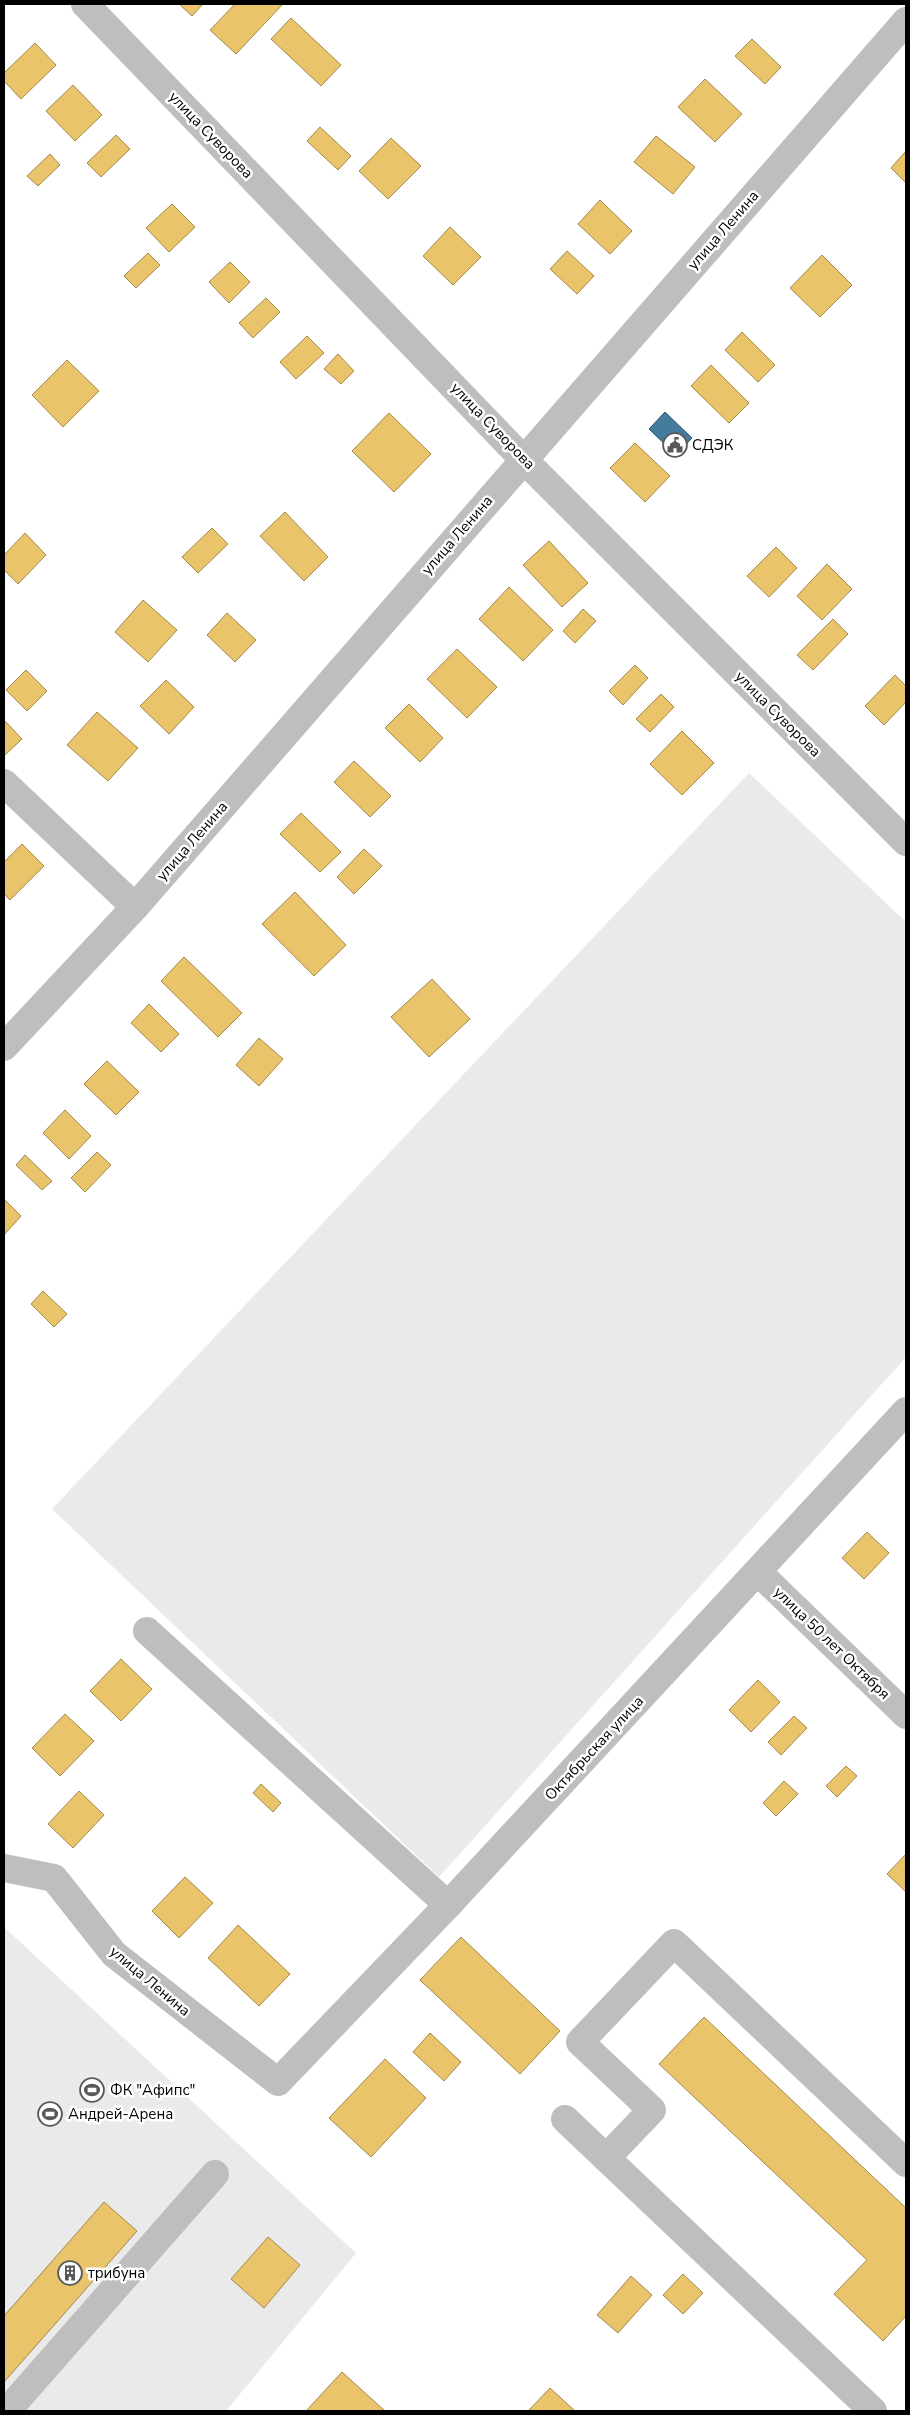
<svg xmlns="http://www.w3.org/2000/svg" width="910" height="2415" font-family="'Nunito Sans',sans-serif">
<style>
.green{fill:#eaeaea}
.homes{fill:#e9c46a;stroke:#a3894a}
.public{fill:#457b9d;stroke:#30566e}
.lines{fill:none;stroke-linecap:round;stroke-linejoin:round}
.minor{stroke:#bebebe;stroke-width:28}
.labels{text-anchor:middle;stroke-width:5;stroke-linejoin:round;paint-order:stroke}
.street-label{font-size:15px;fill:#000;stroke:#fff}
.poi-label{font-size:15px;fill:#000;stroke:#fff;text-anchor:start}
</style>
<rect width="100%" height="100%" fill="#fff"/>
<g class="green">
<path d="M749 773 906 922V1357L439 1877 52 1509Z"/>
<path d="M4 1927 356 2253 226 2411H4Z"/>
</g>
<g class="homes">
<path d="M179 4H203L192 16Z"/>
<path d="M235 4H283L236 54 210 30Z"/>
<path d="M291 18 341 65 321 86 271 39Z"/>
<path d="M752 39 781 67 765 84 735 56Z"/>
<path d="M35 43 56 65 21 99 4 81V73Z"/>
<path d="M705 79 742 114 715 142 678 107Z"/>
<path d="M73 85 102 115 75 141 46 111Z"/>
<path d="M320 127 351 156 338 170 307 141Z"/>
<path d="M116 135 130 149 101 177 87 163Z"/>
<path d="M656 136 695 167 673 194 634 162Z"/>
<path d="M391 138 421 166 388 199 359 171Z"/>
<path d="M906 151V183L891 168Z"/>
<path d="M50 154 60 165 38 186 27 176Z"/>
<path d="M600 200 632 231 610 254 578 224Z"/>
<path d="M172 204 195 227 169 252 146 228Z"/>
<path d="M450 227 481 257 453 285 423 256Z"/>
<path d="M567 251 594 276 577 294 550 269Z"/>
<path d="M148 253 160 265 136 288 124 276Z"/>
<path d="M822 255 852 285 820 317 790 288Z"/>
<path d="M230 262 250 282 229 303 209 282Z"/>
<path d="M266 298 280 312 253 338 239 323Z"/>
<path d="M742 332 775 365 758 382 725 350Z"/>
<path d="M307 336 324 353 296 379 280 362Z"/>
<path d="M338 354 354 371 341 384 324 369Z"/>
<path d="M67 360 99 391 63 427 32 395Z"/>
<path d="M711 365 749 403 729 423 691 386Z"/>
<path d="M389 413 431 454 394 492 352 451Z"/>
<path d="M635 443 670 476 645 502 610 468Z"/>
<path d="M285 512 328 557 304 581 260 536Z"/>
<path d="M212 528 228 544 198 573 182 557Z"/>
<path d="M25 533 46 555 18 584 4 570V555Z"/>
<path d="M549 541 588 583 562 607 523 565Z"/>
<path d="M776 547 797 568 769 597 747 576Z"/>
<path d="M827 564 852 589 822 620 797 596Z"/>
<path d="M509 587 553 630 523 661 479 619Z"/>
<path d="M143 600 177 630 148 662 115 632Z"/>
<path d="M583 609 596 621 575 643 563 631Z"/>
<path d="M227 613 256 640 235 662 207 635Z"/>
<path d="M833 619 848 634 813 670 797 655Z"/>
<path d="M457 649 497 687 467 718 427 679Z"/>
<path d="M635 665 648 678 623 705 609 691Z"/>
<path d="M26 670 47 691 27 711 6 690Z"/>
<path d="M895 675 906 686V702L884 725 865 706Z"/>
<path d="M166 680 194 707 169 734 140 706Z"/>
<path d="M661 694 674 707 650 732 636 719Z"/>
<path d="M409 704 443 738 420 762 385 728Z"/>
<path d="M97 712 138 748 108 781 67 745Z"/>
<path d="M4 720 22 739 4 756Z"/>
<path d="M682 731 714 763 682 795 650 764Z"/>
<path d="M354 761 391 796 370 817 334 782Z"/>
<path d="M301 813 341 852 320 872 280 834Z"/>
<path d="M22 844 44 866 10 900 4 894V862Z"/>
<path d="M364 849 382 866 354 894 337 877Z"/>
<path d="M295 892 346 945 314 976 262 924Z"/>
<path d="M184 957 242 1013 218 1037 161 981Z"/>
<path d="M432 979 470 1019 429 1057 391 1017Z"/>
<path d="M149 1004 179 1034 161 1052 131 1023Z"/>
<path d="M259 1038 283 1059 259 1086 236 1065Z"/>
<path d="M107 1061 139 1092 116 1115 84 1084Z"/>
<path d="M65 1110 91 1136 69 1159 43 1133Z"/>
<path d="M97 1152 111 1165 85 1192 71 1178Z"/>
<path d="M25 1155 52 1181 42 1190 16 1165Z"/>
<path d="M4 1199 21 1216 4 1235Z"/>
<path d="M43 1291 67 1314 54 1327 31 1304Z"/>
<path d="M867 1532 889 1553 864 1579 842 1558Z"/>
<path d="M121 1659 152 1689 121 1721 90 1691Z"/>
<path d="M758 1680 780 1702 751 1732 729 1710Z"/>
<path d="M65 1714 94 1741 60 1776 32 1748Z"/>
<path d="M794 1716 807 1728 781 1755 768 1742Z"/>
<path d="M846 1766 857 1776 837 1797 826 1786Z"/>
<path d="M784 1781 798 1794 776 1816 763 1803Z"/>
<path d="M261 1784 281 1803 273 1812 253 1793Z"/>
<path d="M79 1791 104 1815 73 1848 48 1824Z"/>
<path d="M906 1854V1892L887 1874Z"/>
<path d="M185 1877 213 1903 179 1938 152 1911Z"/>
<path d="M238 1925 290 1974 259 2006 208 1958Z"/>
<path d="M461 1937 560 2031 520 2074 420 1980Z"/>
<path d="M704 2017 906 2208V2316L883 2341 834 2294 867 2260 659 2064Z"/>
<path d="M430 2033 461 2062 444 2081 413 2052Z"/>
<path d="M385 2059 426 2098 371 2157 329 2118Z"/>
<path d="M104 2202 137 2231 4 2382V2316Z"/>
<path d="M268 2237 300 2265 264 2308 231 2279Z"/>
<path d="M683 2274 703 2293 683 2314 663 2295Z"/>
<path d="M631 2276 652 2295 618 2333 597 2315Z"/>
<path d="M342 2372 385 2411H306Z"/>
<path d="M550 2388 575 2411H528Z"/>
</g>
<path class="public" d="M665 412 692 438 676 455 649 429Z"/>
<g class="lines">
<g class="minor">
<path d="M85 4 523 459 906 842"/>
<path d="M4 783 135 907"/>
<path d="M4 1047 135 907 906 21"/>
<path d="M758 1572 906 1715"/>
<path d="M147 1631 448 1905"/>
<path d="M4 1868 54 1878 114 1954 278 2082 448 1905 906 1411"/>
<path d="M565 2119 873 2411"/>
<path d="M606 2158 652 2110 580 2042 674 1943 906 2163"/>
<path d="M7 2411 215 2174"/>
</g>
</g>
<defs>
<g id="civic-ring" transform="scale(1.25)"><circle r="9.5" fill="#fff" stroke="#595959" stroke-width="1.5"/><path d="M-.6-6.5H3V-4.5H.6V-3L4-1V1h2V6H-6V1h2V-1L-.6-3ZM-1.2 2.5V6h2.4V2.5Z" fill="#595959"/></g>
<g id="stadium-ring" transform="scale(1.25)"><circle r="9.5" fill="#fff" stroke="#595959" stroke-width="1.5"/><path d="M0-5a6.5 5 0 1 0 0 10a6.5 5 0 1 0 0-10ZM-3.5-1.8h7v3.6h-7Z" fill="#595959"/></g>
<g id="building-ring" transform="scale(1.25)"><circle r="9.5" fill="#fff" stroke="#595959" stroke-width="1.5"/><path d="M-4-6H4V6H1V3H-1V6H-4ZM-2.5-4.3h1.7v1.8h-1.7ZM.8-4.3h1.7v1.8H.8ZM-2.5-1h1.7V.8h-1.7ZM.8-1h1.7V.8H.8Z" fill="#595959"/></g>
</defs>
<g fill-rule="evenodd">
<use href="#civic-ring" x="675" y="445"/>
<use href="#stadium-ring" x="92" y="2090"/>
<use href="#stadium-ring" x="50" y="2114"/>
<use href="#building-ring" x="70" y="2273"/>
</g>
<g class="labels">
<g class="street-label">
<text transform="translate(211 135) rotate(46)" y="5">улица Суворова</text>
<text transform="translate(723 230) rotate(-49)" y="5">улица Ленина</text>
<text transform="translate(493 426) rotate(46)" y="5">улица Суворова</text>
<text transform="translate(457 535) rotate(-49)" y="5">улица Ленина</text>
<text transform="translate(778 714) rotate(45)" y="5">улица Суворова</text>
<text transform="translate(192 841) rotate(-49)" y="5">улица Ленина</text>
<text transform="translate(832 1643) rotate(44)" y="5">улица 50 лет Октября</text>
<text transform="translate(594 1748) rotate(-47)" y="5">Октябрьская улица</text>
<text transform="translate(150 1981) rotate(40)" y="5">улица Ленина</text>
</g>
<g class="poi-label">
<text x="692" y="450">СДЭК</text>
<text x="110" y="2095">ФК "Афипс"</text>
<text x="68" y="2119">Андрей-Арена</text>
<text x="88" y="2278">трибуна</text>
</g>
</g>
<rect width="910" height="2415" fill="none" stroke="#000000" stroke-width="10"/>
</svg>
